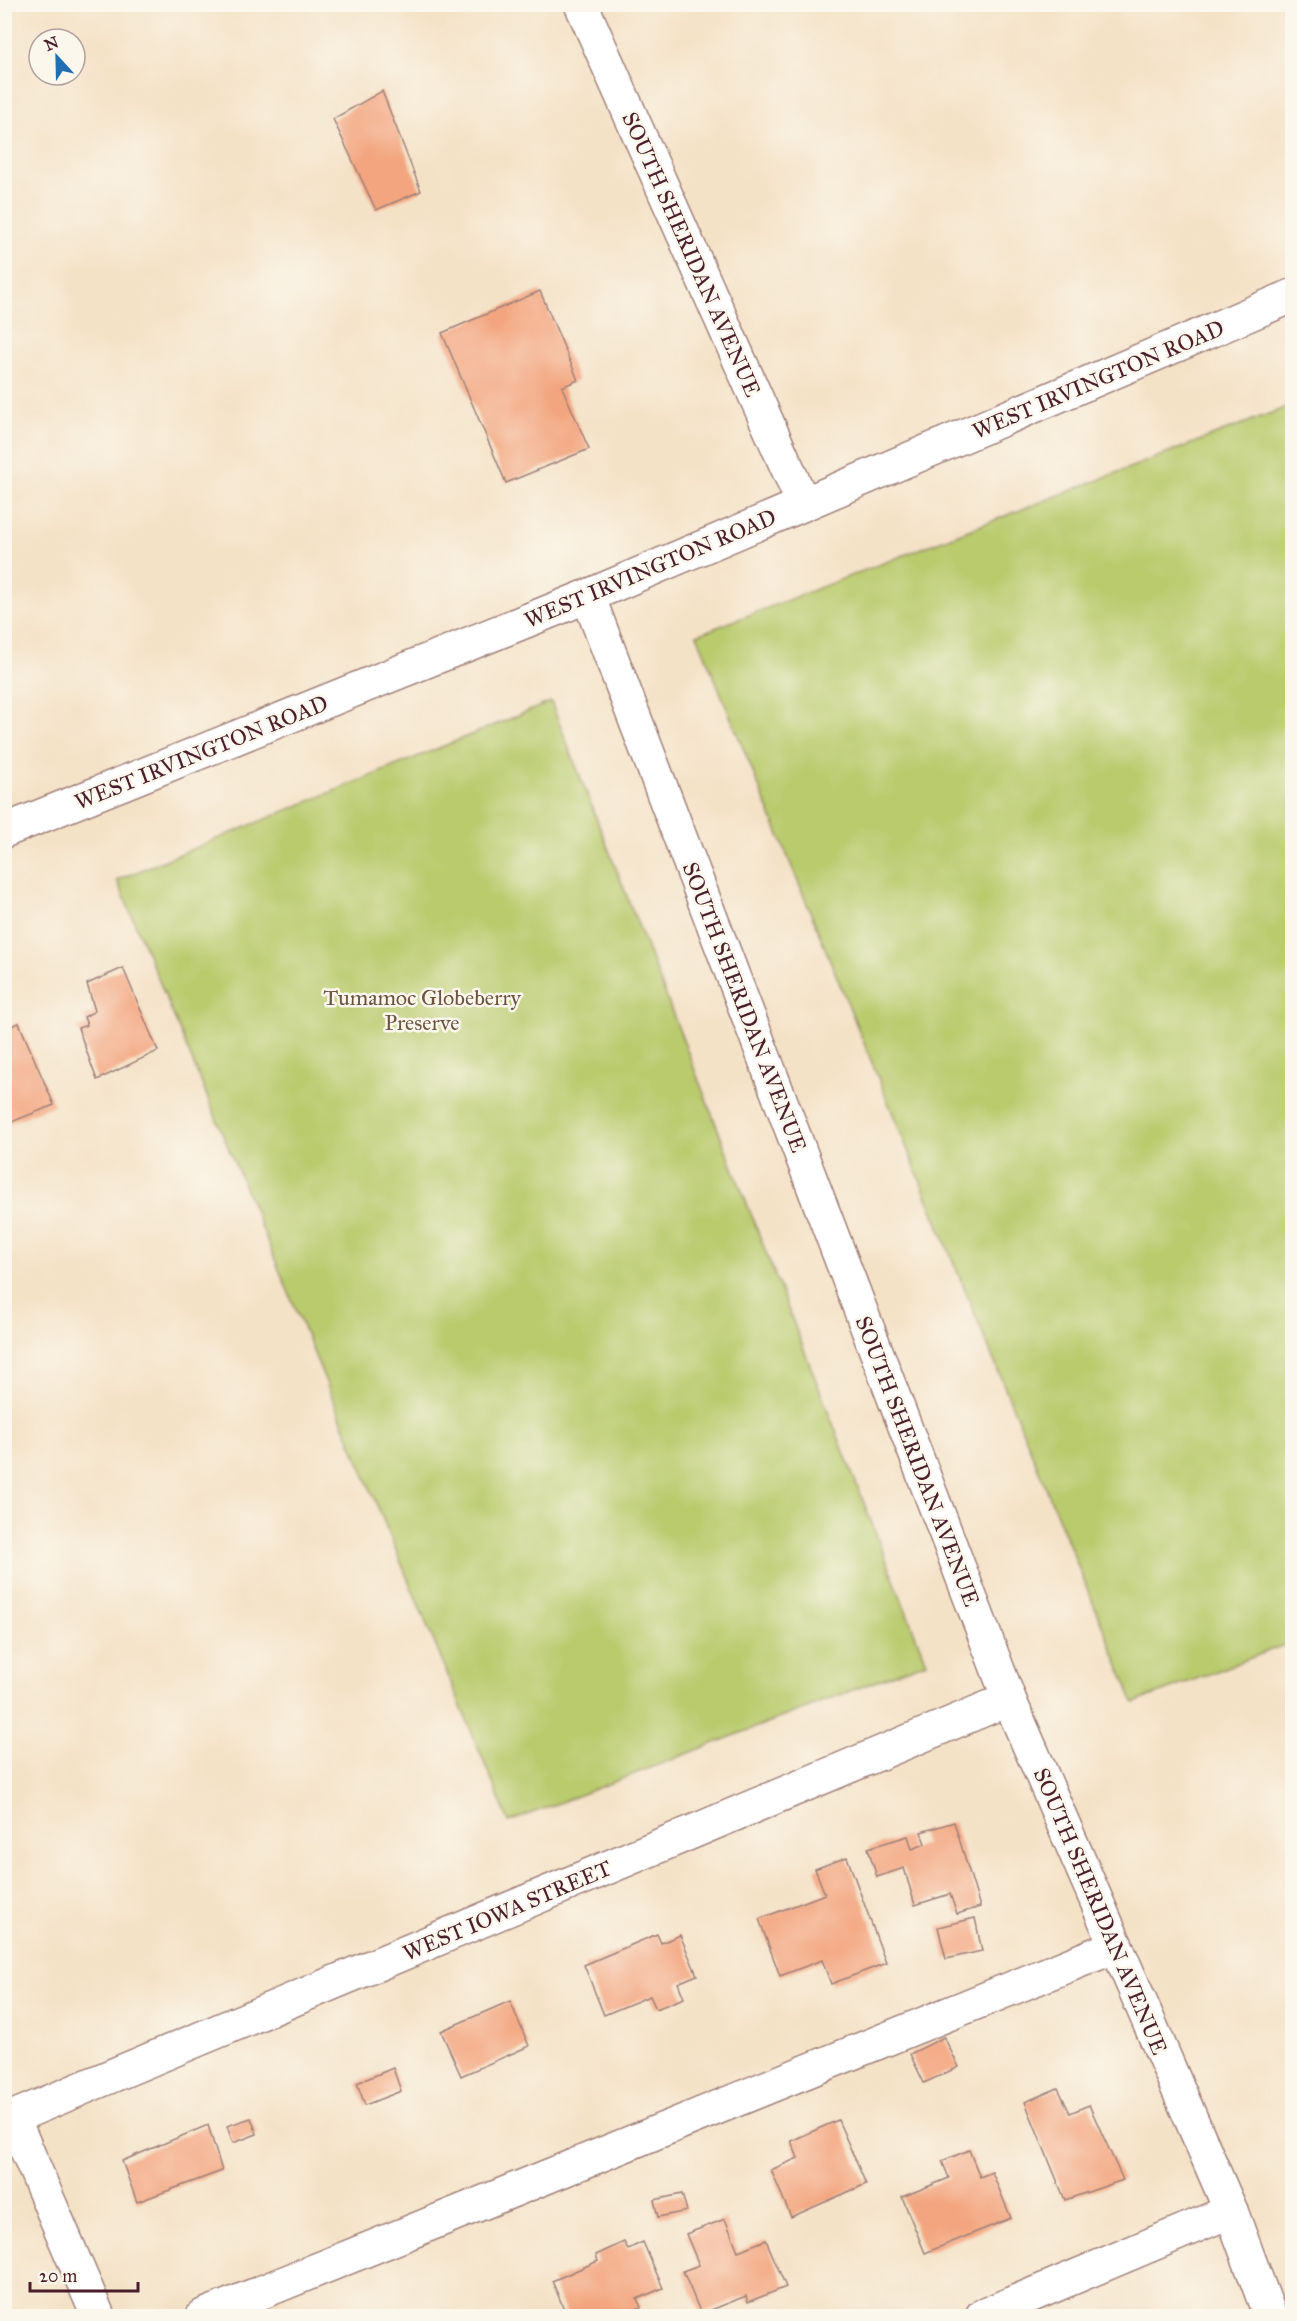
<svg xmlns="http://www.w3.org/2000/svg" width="1297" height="2321" font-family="'IM FELL Great Primer',serif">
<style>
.green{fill:#bacb6e;stroke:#82754c;stroke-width:1.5}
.building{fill:#f3a57f}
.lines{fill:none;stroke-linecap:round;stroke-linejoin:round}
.minor-casing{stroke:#9f8079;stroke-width:36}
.minor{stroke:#fff;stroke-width:33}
.labels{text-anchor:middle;stroke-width:5;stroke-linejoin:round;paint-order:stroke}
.street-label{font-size:22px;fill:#4a1f2b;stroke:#fbf7ec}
.park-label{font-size:22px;fill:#6c533f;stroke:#fbf7ec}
</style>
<rect width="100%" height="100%" fill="#fbf7ec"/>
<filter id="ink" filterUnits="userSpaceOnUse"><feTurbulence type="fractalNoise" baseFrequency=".0167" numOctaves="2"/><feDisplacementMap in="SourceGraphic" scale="12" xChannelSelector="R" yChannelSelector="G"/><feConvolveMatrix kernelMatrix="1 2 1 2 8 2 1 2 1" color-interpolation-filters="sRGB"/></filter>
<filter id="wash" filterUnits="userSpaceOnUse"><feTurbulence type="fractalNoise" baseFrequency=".008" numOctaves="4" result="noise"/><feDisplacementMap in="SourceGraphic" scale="24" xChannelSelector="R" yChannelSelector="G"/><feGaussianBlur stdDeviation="1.35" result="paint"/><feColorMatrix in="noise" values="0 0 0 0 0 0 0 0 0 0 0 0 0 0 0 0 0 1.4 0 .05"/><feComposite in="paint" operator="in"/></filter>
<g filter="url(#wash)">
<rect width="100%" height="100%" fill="#f4e2c7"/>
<g class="green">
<path d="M1292 405V1642L1134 1703 697 635Z"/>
<path d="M551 702 926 1662 509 1822 117 880Z"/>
</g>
<g id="blocks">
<g class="building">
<path d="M382 91 421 191 376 210 333 119Z"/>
<path d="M540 291 578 380 562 387 589 449 506 483 442 333Z"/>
<path d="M123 968 158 1051 97 1080 78 1028 87 1025 84 1017 95 1011 87 984Z"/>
<path d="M4 1014 10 1026 19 1023 54 1105 4 1125Z"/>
<path d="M954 1822 980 1907 957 1914 950 1894 915 1905 904 1868 877 1877 868 1848 908 1836 912 1849 925 1844 921 1832Z"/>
<path d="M847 1857 886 1963 831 1984 822 1960 780 1976 759 1919 825 1894 815 1869Z"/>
<path d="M975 1918 982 1951 946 1959 938 1927Z"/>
<path d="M657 1934 661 1943 680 1935 697 1975 678 1983 684 1998 656 2009 650 1996 604 2015 584 1965Z"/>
<path d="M510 2001 529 2046 461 2076 441 2031Z"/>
<path d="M944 2037 959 2067 924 2083 910 2054Z"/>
<path d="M393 2068 401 2091 365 2105 357 2083Z"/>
<path d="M1058 2088 1070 2113 1089 2105 1123 2180 1065 2200 1025 2102Z"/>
<path d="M251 2118 257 2134 233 2143 227 2126Z"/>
<path d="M838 2120 866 2184 791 2217 771 2170 798 2158 791 2141Z"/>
<path d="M208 2125 222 2171 137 2202 122 2161Z"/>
<path d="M969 2150 980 2177 992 2172 1011 2218 925 2253 902 2197 949 2178 942 2161Z"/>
<path d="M682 2194 687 2211 658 2217 654 2200Z"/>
<path d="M725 2219 738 2251 766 2240 786 2287 748 2302 746 2296 701 2314 683 2271 699 2265 686 2234Z"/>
<path d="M624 2242 628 2249 643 2242 663 2288 637 2299 641 2307 619 2316H600L598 2311 586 2316H567L552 2281 598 2261 596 2255Z"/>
</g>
</g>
</g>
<g filter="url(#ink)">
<use href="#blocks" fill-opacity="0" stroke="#9f8079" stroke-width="1.5"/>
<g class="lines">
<g class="minor-casing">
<g id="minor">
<path d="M581 4 803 503"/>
<path d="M588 596 1009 1699 1231 2211 1270 2316"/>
<path d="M4 831 588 596 1292 296"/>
<path d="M13 2118 98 2316"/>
<path d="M4 2121 1009 1699"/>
<path d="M203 2316 1116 1946"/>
<path d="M982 2316 1231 2211"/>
</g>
</g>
<use href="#minor" class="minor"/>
</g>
</g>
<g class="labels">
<g class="street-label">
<text transform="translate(692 254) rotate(66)" y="8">SOUTH SHERIDAN AVENUE</text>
<text transform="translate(1098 379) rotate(-23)" y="8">WEST IRVINGTON ROAD</text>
<text transform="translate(650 568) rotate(-23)" y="8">WEST IRVINGTON ROAD</text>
<text transform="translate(201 752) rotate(-22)" y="8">WEST IRVINGTON ROAD</text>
<text transform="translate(745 1007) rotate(69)" y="8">SOUTH SHERIDAN AVENUE</text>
<text transform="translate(918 1461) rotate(69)" y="8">SOUTH SHERIDAN AVENUE</text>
<text transform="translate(507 1910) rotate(-23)" y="8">WEST IOWA STREET</text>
<text transform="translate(1101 1911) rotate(67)" y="8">SOUTH SHERIDAN AVENUE</text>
</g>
<g class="park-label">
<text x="422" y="1005">Tumamoc Globeberry<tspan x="422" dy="25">Preserve</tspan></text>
</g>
</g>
<rect width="1297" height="2321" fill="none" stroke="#fbf7ec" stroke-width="24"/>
<g transform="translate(57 57) rotate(338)"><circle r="28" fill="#fbf7ec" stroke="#b4a19f" stroke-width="1.5"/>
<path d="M0-4.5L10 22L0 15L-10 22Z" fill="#1f6fb2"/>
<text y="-9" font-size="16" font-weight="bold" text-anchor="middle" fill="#4a1f2b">N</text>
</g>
<path d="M30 2282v9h108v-9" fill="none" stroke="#4a1f2b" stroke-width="3"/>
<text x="39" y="2282" font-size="18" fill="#4a1f2b" stroke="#fbf7ec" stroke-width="4.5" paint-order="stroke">20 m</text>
</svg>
